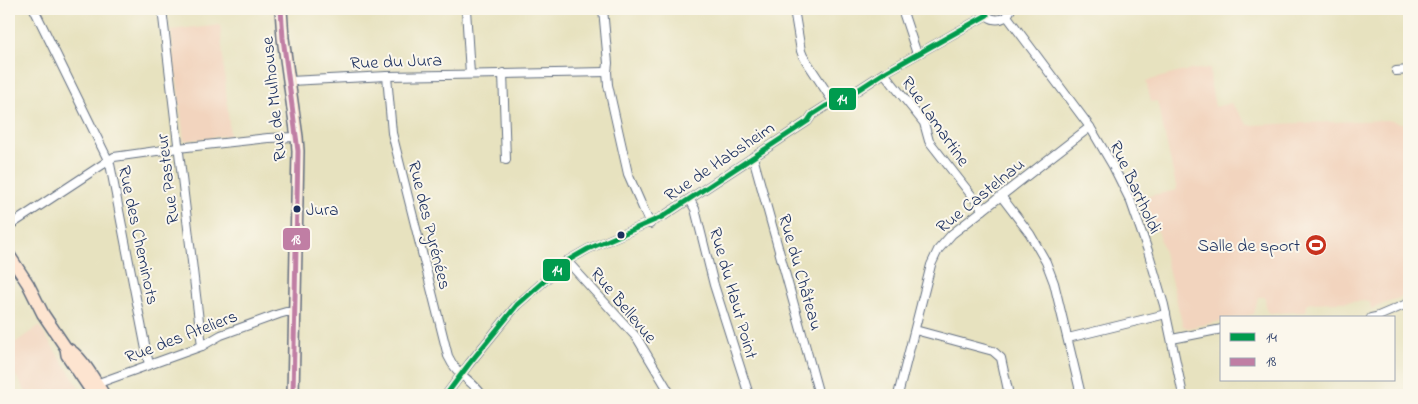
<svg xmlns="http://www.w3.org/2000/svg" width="1418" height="404" font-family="'Indie Flower',sans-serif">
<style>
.built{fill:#f2d4be}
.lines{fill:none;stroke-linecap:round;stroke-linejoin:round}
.street-casing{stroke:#626e80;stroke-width:10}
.secondary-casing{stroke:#626e80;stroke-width:14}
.street{stroke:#fff;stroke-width:8}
.secondary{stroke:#fde4d0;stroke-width:11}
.bus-1-casing{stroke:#fbf7ec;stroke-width:9}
.bus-2-casing{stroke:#fbf7ec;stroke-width:9}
.bus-1{stroke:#009b4e;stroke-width:5}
.bus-2{stroke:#c07ea4;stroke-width:5}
.bus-dot{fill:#1b2f5e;stroke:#fbf7ec;stroke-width:2}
.labels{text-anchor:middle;stroke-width:4;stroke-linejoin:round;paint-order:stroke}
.bus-label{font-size:17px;fill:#1b2f5e;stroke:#fbf7ec;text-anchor:start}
.street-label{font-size:18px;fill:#1b2f5e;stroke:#fbf7ec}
.poi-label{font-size:18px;fill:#1b2f5e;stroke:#fbf7ec;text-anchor:end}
.line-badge{stroke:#fbf7ec;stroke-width:2}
.badge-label{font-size:14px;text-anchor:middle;font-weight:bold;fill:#fff}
</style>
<rect width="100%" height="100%" fill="#fbf7ec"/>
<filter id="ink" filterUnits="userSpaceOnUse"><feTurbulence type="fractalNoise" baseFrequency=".02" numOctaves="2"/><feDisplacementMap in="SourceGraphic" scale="10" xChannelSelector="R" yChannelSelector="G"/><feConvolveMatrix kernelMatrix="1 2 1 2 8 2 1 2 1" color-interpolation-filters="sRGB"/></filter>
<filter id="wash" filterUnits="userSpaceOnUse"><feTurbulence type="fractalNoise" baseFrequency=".0096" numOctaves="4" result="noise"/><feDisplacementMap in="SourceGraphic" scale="20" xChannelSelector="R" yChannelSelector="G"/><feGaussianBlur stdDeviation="1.12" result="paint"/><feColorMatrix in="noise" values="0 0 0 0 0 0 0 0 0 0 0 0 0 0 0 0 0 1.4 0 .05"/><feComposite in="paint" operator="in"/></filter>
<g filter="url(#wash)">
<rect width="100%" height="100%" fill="#e7e2bf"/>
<g class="built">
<path d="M220 25 230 135 184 141 171 30 196 27V28Z"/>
<path d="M1210 68 1211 86 1215 107 1231 103 1248 125 1388 120 1409 125V294L1371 309 1370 301 1307 303 1306 312 1269 313 1266 310 1265 297H1258L1254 314 1234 318H1222V321L1188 328 1183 326 1160 237 1144 197 1177 190 1157 101 1151 102 1146 81 1189 70Z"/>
<path d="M39 326 84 395H28L9 365V347Z"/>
</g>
</g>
<g filter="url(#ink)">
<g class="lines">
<g class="street-casing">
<g id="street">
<path d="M34 9 110 164 149 365"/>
<path d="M162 9 202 346"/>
<path d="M466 9 470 74"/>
<path d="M603 9 608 63 607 72 608 85 628 174 650 224"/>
<path d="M794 9 801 51 803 56 834 103"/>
<path d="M902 9 917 54"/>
<path d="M983 9C989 23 1005 23 1011 9"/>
<path d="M1007 16 1090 127 1113 166 1131 202 1148 251 1164 305 1183 395"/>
<path d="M1396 71 1409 70"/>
<path d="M503 73 506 160"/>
<path d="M884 73 924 123 929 141 983 210"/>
<path d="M387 76 392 133 448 356C457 376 471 379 482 395"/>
<path d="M290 81 387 76 607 72"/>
<path d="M753 157 819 395"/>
<path d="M1001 196 1030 234 1046 262 1054 283 1081 395"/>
<path d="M690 200 695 209 714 285 749 395"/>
<path d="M9 226 114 157 178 148 268 138 297 137"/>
<path d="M567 261 637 338 671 395"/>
<path d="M1371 318 1376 317 1409 303"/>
<path d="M915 330 993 351 1001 358 1009 395"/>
<path d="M1068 338 1166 314"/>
<path d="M1172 339 1222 329"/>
<path d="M93 385 202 346 221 335 279 314 286 312H295"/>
<path d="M446 395 469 364 517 305 567 261 588 249 662 217 808 121 812 115 826 106 847 97 884 73 987 15"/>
<path d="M898 395 931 265 938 250 952 234 1090 127"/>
</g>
</g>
<g class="secondary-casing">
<g id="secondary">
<path d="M281 9 283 38 297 137 298 151 293 395"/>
<path d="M9 255 28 284 43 314 66 348 67 355 94 395"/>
<path d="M66 348C81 354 95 381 104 395"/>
</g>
</g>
<use href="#street" class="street"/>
<use href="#secondary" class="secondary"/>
<g class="bus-1-casing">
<path id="bus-1" d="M446 395 469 364 517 305 567 261 588 249 662 217 808 121 812 115 826 106 847 97 884 73 987 15"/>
</g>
<g class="bus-2-casing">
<path id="bus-2" d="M281 9 283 38 298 151 293 395"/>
</g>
<use href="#bus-1" class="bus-1"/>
<use href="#bus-2" class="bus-2"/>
</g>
</g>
<defs>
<g id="stadium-disc" transform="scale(1.125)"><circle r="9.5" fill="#c8321e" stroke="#fbf7ec"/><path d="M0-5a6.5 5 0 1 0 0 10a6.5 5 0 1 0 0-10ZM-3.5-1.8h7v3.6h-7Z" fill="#fff"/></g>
</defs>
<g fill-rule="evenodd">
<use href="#stadium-disc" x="1316" y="245"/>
</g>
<g class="bus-dot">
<circle cx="297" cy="209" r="4.5"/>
<circle cx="621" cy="235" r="4.5"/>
</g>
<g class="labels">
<g class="bus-label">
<text x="306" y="215">Jura</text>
</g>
<g class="street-label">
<text transform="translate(396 61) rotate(-2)" y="6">Rue du Jura</text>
<text transform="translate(273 99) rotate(-96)" y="6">Rue de Mulhouse</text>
<text transform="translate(936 121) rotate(55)" y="6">Rue Lamartine</text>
<text transform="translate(719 161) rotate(-34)" y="6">Rue de Habsheim</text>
<text transform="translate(167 179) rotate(-97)" y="6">Rue Pasteur</text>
<text transform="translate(1136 187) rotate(65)" y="6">Rue Bartholdi</text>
<text transform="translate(980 195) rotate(-39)" y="6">Rue Castelnau</text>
<text transform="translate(430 225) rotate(76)" y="6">Rue des Pyrénées</text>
<text transform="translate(139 235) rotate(78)" y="6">Rue des Cheminots</text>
<text transform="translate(801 272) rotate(74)" y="6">Rue du Château</text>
<text transform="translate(734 293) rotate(74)" y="6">Rue du Haut Point</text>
<text transform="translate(624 305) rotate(50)" y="6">Rue Bellevue</text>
<text transform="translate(181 336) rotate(-21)" y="6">Rue des Ateliers</text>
</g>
<g class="poi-label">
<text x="1300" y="251">Salle de sport</text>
</g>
</g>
<g class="line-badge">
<rect x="828" y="87" width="29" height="24" rx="5" fill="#009b4e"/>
<rect x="282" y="227" width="29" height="24" rx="5" fill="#c07ea4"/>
<rect x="542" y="258" width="29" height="24" rx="5" fill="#009b4e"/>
</g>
<g class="badge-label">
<text x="842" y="104">14</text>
<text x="296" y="244">18</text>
<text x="557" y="275">14</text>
</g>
<rect width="1418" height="404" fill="none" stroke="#fbf7ec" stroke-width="30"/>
<rect x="1220" y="316" width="175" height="65" fill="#fbf7ec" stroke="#a1a7b3"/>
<rect x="1230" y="333" width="25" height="8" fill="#009b4e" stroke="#a1a7b3"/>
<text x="1266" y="342" font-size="15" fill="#1b2f5e">14</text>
<rect x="1230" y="358" width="25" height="8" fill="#c07ea4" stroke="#a1a7b3"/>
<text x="1266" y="366" font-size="15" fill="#1b2f5e">18</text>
</svg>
